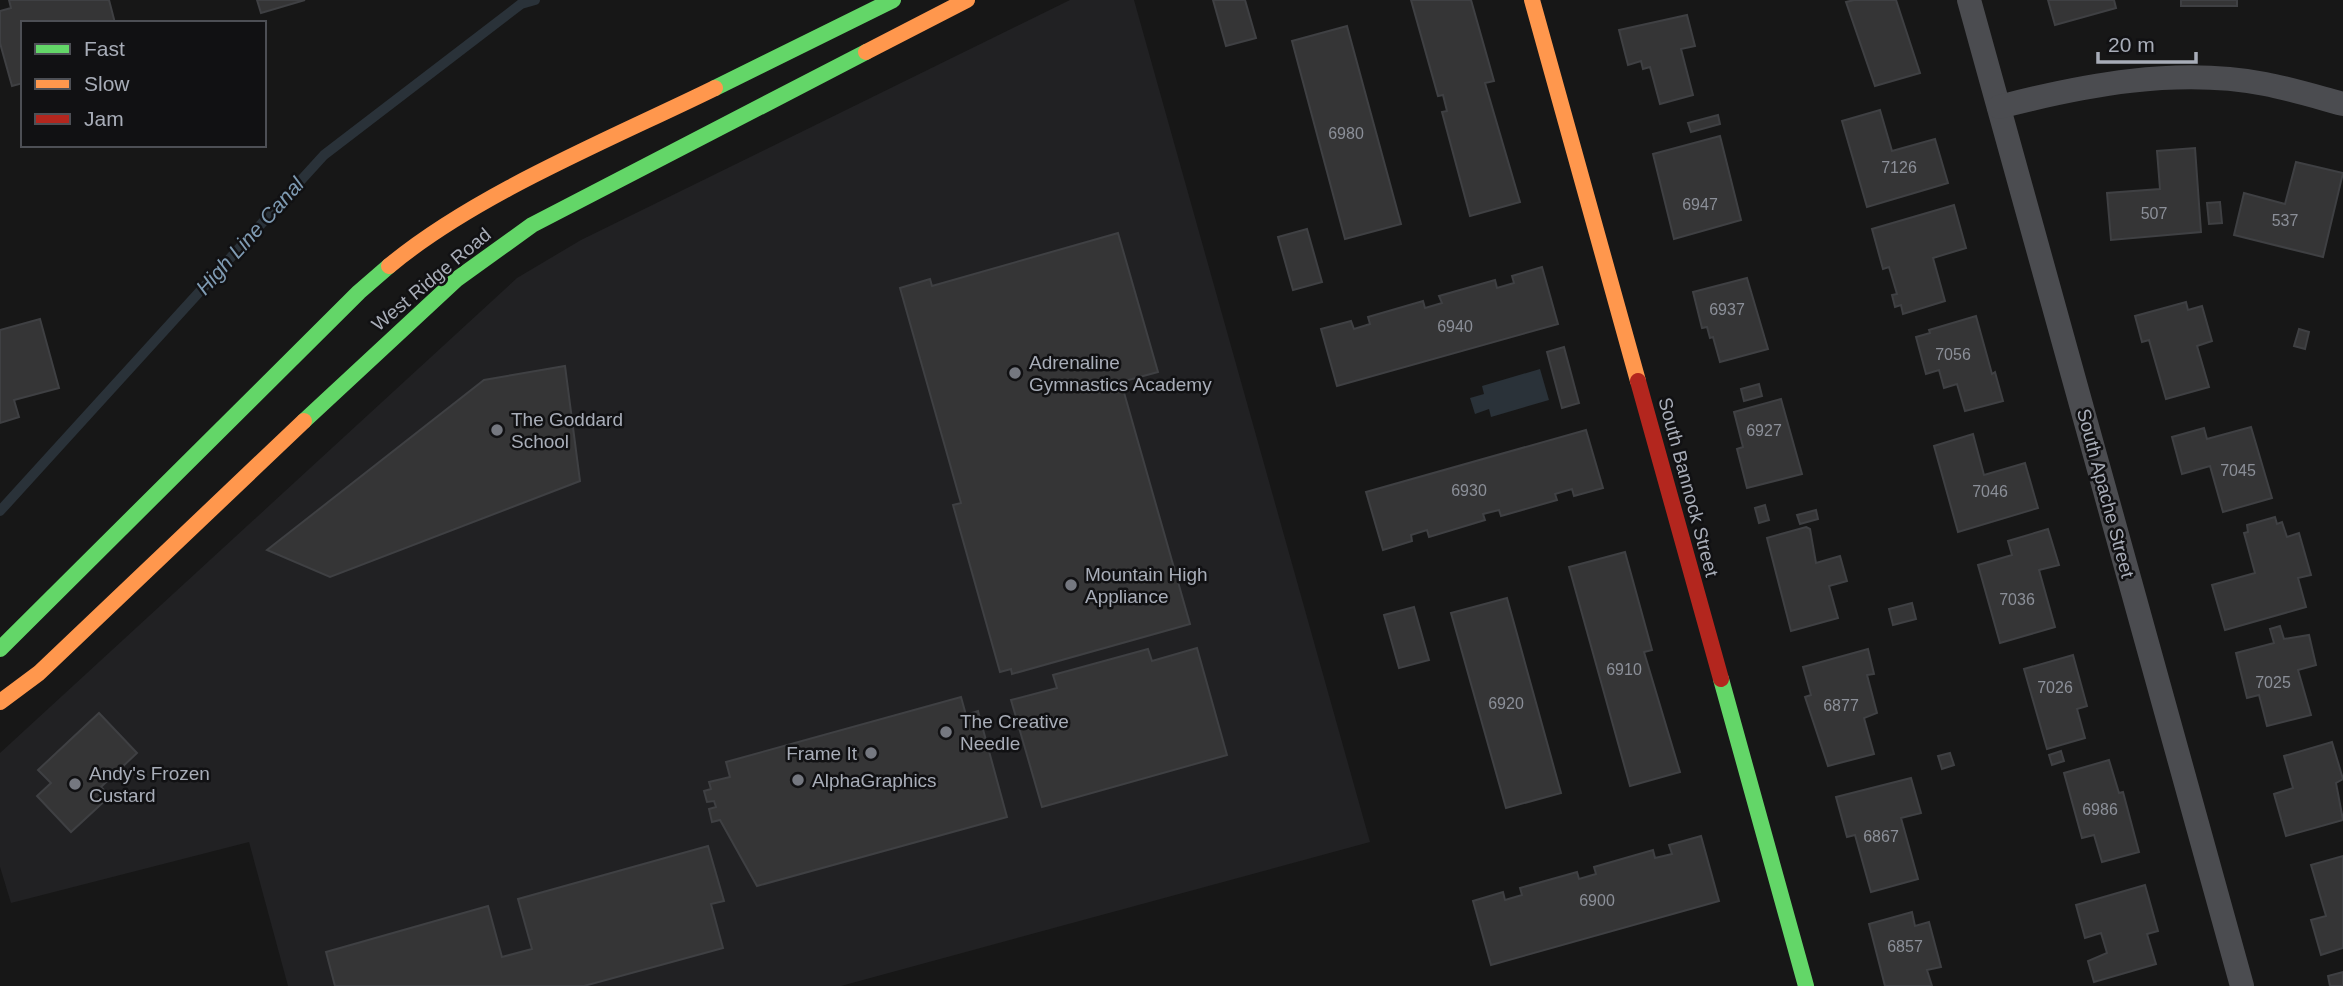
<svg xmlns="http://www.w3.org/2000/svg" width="2343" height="986" font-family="Helvetica,sans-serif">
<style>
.built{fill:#212123}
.water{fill:#2a3239}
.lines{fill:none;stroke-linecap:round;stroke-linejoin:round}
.stream{stroke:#2a3239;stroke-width:10}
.building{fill:#353536;stroke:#3f4043;stroke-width:2}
.street{stroke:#4b4c50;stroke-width:24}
.fast{stroke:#63d668;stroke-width:16}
.slow{stroke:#ff974d;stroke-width:16}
.jam{stroke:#b3261e;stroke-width:16}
.poi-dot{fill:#757880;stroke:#111113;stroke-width:2.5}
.labels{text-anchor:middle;stroke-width:5;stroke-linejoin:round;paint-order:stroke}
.number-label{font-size:16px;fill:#8b8f98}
.street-label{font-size:19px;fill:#a8adb8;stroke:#111113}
.poi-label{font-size:19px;fill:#a8adb8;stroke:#111113;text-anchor:start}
.water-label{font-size:21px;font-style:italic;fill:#7f9bb3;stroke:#111113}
</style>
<rect width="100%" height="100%" fill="#171717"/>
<path class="built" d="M1070 0H1134L1370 842 841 986H288L249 842 11 903 0 867V753L517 278 581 240Z"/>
<path class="water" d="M1540 369 1549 400 1491 417 1489 409 1475 414 1470 398 1484 394 1482 386Z"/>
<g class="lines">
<path class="stream" d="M0 511 324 155 521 4 535 0"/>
</g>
<g class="building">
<path d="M9 0H109L115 23H23V83L12 86 0 43V11L11 8Z"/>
<path d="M257 0H305L261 13Z"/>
<path d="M1213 0H1245L1256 38 1226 46Z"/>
<path d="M1411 0H1471L1494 81 1485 83 1520 202 1470 216 1442 112 1447 111 1443 95 1438 96Z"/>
<path d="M1854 0H1896L1920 73 1875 86 1846 2Z"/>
<path d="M2048 0H2114L2116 8 2055 25Z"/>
<rect x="2181" y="0" width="56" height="6"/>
<path d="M1687 15 1695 46 1681 49 1693 95 1660 104 1650 67 1643 69 1641 61 1628 65 1619 30Z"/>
<path d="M1347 26 1401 224 1345 239 1292 41Z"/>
<path d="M1880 110 1892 151 1935 139 1948 183 1867 207 1842 121Z"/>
<path d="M1718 115 1720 124 1691 132 1688 123Z"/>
<path d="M1720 136 1741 220 1674 239 1653 154Z"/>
<path d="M2195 148 2201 232 2111 240 2107 193 2160 189 2157 151Z"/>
<path d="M2296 162 2343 173 2323 257 2234 235 2244 193 2285 204Z"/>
<path d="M2220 202 2222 223 2209 224 2207 203Z"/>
<path d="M1954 205 1966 248 1933 258 1945 301 1903 314 1901 305 1895 307 1892 295 1897 294 1889 267 1883 269 1872 229Z"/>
<path d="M1307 229 1322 282 1293 290 1278 237Z"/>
<path d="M1118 233 1158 372 1121 382 1190 624 1012 674 1011 669 1000 672 953 505 961 503 900 288 930 279 932 286Z"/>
<path d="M1542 267 1558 324 1337 386 1321 329 1351 321 1354 329 1370 324 1368 317 1423 301 1425 308 1442 303 1439 296 1495 280 1497 288 1514 283 1512 276Z"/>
<path d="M1747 278 1768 349 1720 362 1713 337 1710 338 1707 327 1702 328 1693 292Z"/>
<path d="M2186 302 2188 310 2202 306 2212 341 2197 346 2209 387 2166 399 2149 340 2142 342 2135 316Z"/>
<path d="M1976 316 1992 374 1995 372 2003 401 1965 411 1957 384 1944 388 1939 370 1926 374 1916 337 1930 333 1929 330Z"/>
<path d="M40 319 59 388 14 400 19 417 0 423V330Z"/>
<path d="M2299 329 2309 332 2305 349 2294 346Z"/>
<path d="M1564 347 1579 403 1562 408 1547 352Z"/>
<path d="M565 366 580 481 330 577 267 550 484 380Z"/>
<path d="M1759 384 1762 396 1744 401 1741 389Z"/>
<path d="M1781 399 1802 474 1747 488 1737 449 1743 447 1734 412Z"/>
<path d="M2251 427 2272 498 2223 512 2210 466 2182 474 2172 437 2204 428 2207 439Z"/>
<path d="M1586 430 1603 488 1574 496 1572 489 1555 494 1557 500 1501 516 1499 510 1483 514 1485 520 1429 537 1427 530 1411 535 1412 541 1383 550 1366 492Z"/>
<path d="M1973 434 1984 475 2025 463 2038 508 1958 532 1934 446Z"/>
<path d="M1765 505 1769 520 1759 523 1755 508Z"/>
<path d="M1816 510 1818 519 1800 524 1797 515Z"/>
<path d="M2275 517 2277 524 2282 522 2287 537 2299 533 2311 575 2298 578 2306 607 2225 630 2212 585 2255 573 2244 533 2248 532 2247 525Z"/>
<path d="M1806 527 1810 529 1816 563 1840 556 1847 581 1829 586 1838 618 1791 631 1767 538Z"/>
<path d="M2048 529 2059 565 2039 570 2055 627 2000 643 1978 565 2012 555 2008 541Z"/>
<path d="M1625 552 1652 650 1644 652 1680 772 1630 786 1569 567Z"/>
<path d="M1507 598 1561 793 1506 808 1451 613Z"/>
<path d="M1912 603 1916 619 1893 625 1889 609Z"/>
<path d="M1414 607 1429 660 1399 668 1384 615Z"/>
<path d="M2280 626 2284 639 2309 635 2316 665 2298 670 2311 715 2267 726 2259 695 2247 698 2236 653 2274 643 2270 629Z"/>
<path d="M1197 648 1227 755 1042 807 1011 700 1057 688 1053 675 1148 649 1152 661Z"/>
<path d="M1868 649 1874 674 1867 675 1877 713 1864 718 1874 754 1828 766 1805 697 1811 695 1803 667Z"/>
<path d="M2073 655 2087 706 2077 709 2085 738 2047 749 2024 669Z"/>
<path d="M961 697 966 715 978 711 1007 817 757 886 720 820 712 822 709 809 716 807 714 801 707 802 704 791 711 789 709 782 730 777 726 762Z"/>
<path d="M99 713 137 753 101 787 110 796 71 832 37 796 51 783 38 770Z"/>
<path d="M2332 742 2343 779 2336 783 2343 820 2286 836 2274 794 2293 788 2284 756Z"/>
<path d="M2061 751 2064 761 2052 765 2049 755Z"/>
<path d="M1950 753 1954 765 1942 769 1938 756Z"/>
<path d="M2109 760 2119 793 2123 792 2139 852 2102 862 2094 835 2082 838 2064 773Z"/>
<path d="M1911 778 1921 813 1901 818 1918 879 1871 892 1855 835 1847 837 1836 797Z"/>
<path d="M1701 836 1719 901 1491 965 1473 901 1503 892 1505 900 1522 895 1520 888 1577 872 1579 879 1596 874 1594 867 1653 850 1655 858 1672 854 1669 845Z"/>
<path d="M708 846 724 901 711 904 723 948 584 986H335L326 952 488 906 502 957 532 949 518 899Z"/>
<path d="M2343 856V948L2321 955 2311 920 2326 916 2311 865Z"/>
<path d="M2145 885 2158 931 2147 934 2156 964 2094 982 2088 961 2107 953 2101 933 2085 938 2076 905Z"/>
<path d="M1912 912 1915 926 1929 922 1941 967 1927 970 1932 986H1885L1869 924Z"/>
<path d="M2343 972V986H2330L2328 976Z"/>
</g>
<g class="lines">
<g class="street">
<path d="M1969 0 2242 986"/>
<path d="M1999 107C2084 85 2177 67 2265 84 2291 89 2317 97 2343 104"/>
</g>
<g class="fast">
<path d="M715 88 893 0"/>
<path d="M304 421 457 279 532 225 866 52"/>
<path d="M0 649 359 292 389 266"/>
<path d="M1721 679 1806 986"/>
</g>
<g class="slow">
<path d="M1532 0 1638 381"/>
<path d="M866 52 967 0"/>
<path d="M389 266C477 193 611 139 715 88"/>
<path d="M0 702 39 673 304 421"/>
</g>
<path class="jam" d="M1638 381 1721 679"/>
</g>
<g class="poi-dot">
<circle cx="1015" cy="373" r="7"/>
<circle cx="497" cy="430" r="7"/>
<circle cx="1071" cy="585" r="7"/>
<circle cx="946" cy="732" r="7"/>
<circle cx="871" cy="753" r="7"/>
<circle cx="798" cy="780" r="7"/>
<circle cx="75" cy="784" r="7"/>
</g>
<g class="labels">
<g class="number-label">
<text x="1346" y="139">6980</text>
<text x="1899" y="173">7126</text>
<text x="1700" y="210">6947</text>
<text x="2154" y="219">507</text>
<text x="2285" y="226">537</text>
<text x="1727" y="315">6937</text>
<text x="1455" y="332">6940</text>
<text x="1953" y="360">7056</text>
<text x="1764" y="436">6927</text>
<text x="2238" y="476">7045</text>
<text x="1469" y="496">6930</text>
<text x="1990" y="497">7046</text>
<text x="2017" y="605">7036</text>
<text x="1624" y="675">6910</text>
<text x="2273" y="688">7025</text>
<text x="2055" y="693">7026</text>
<text x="1506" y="709">6920</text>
<text x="1841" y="711">6877</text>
<text x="2100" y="815">6986</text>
<text x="1881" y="842">6867</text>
<text x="1597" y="906">6900</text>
<text x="1905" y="952">6857</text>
</g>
<g class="street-label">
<text transform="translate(431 279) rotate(-40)" y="7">West Ridge Road</text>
<text transform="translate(1689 487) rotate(75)" y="7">South Bannock Street</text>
<text transform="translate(2106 493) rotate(75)" y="7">South Apache Street</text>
</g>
<g class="poi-label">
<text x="1029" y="369">Adrenaline<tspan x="1029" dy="22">Gymnastics Academy</tspan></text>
<text x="511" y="426">The Goddard<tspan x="511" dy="22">School</tspan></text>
<text x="1085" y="581">Mountain High<tspan x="1085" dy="22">Appliance</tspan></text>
<text x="960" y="728">The Creative<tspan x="960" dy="22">Needle</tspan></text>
<text x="857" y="760" text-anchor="end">Frame It</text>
<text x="89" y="780">Andy's Frozen<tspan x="89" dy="22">Custard</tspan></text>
<text x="812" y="787">AlphaGraphics</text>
</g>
<g class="water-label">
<text transform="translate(250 236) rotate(-48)" y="7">High Line Canal</text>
</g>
</g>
<rect x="21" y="21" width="245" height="126" fill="#111113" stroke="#4d4f55" stroke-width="2"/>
<rect x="35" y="44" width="35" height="10" fill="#63d668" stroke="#4d4f55" stroke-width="2"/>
<text x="84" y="56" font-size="21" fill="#a8adb8">Fast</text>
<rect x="35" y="79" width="35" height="10" fill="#ff974d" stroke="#4d4f55" stroke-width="2"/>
<text x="84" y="91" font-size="21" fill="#a8adb8">Slow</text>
<rect x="35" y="114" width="35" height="10" fill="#b3261e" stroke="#4d4f55" stroke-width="2"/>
<text x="84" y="126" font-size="21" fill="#a8adb8">Jam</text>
<path d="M2098 52v10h98v-10" fill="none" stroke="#a8adb8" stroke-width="3.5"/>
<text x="2108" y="52" font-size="21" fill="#a8adb8" stroke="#111113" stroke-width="5" paint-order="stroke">20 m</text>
</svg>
